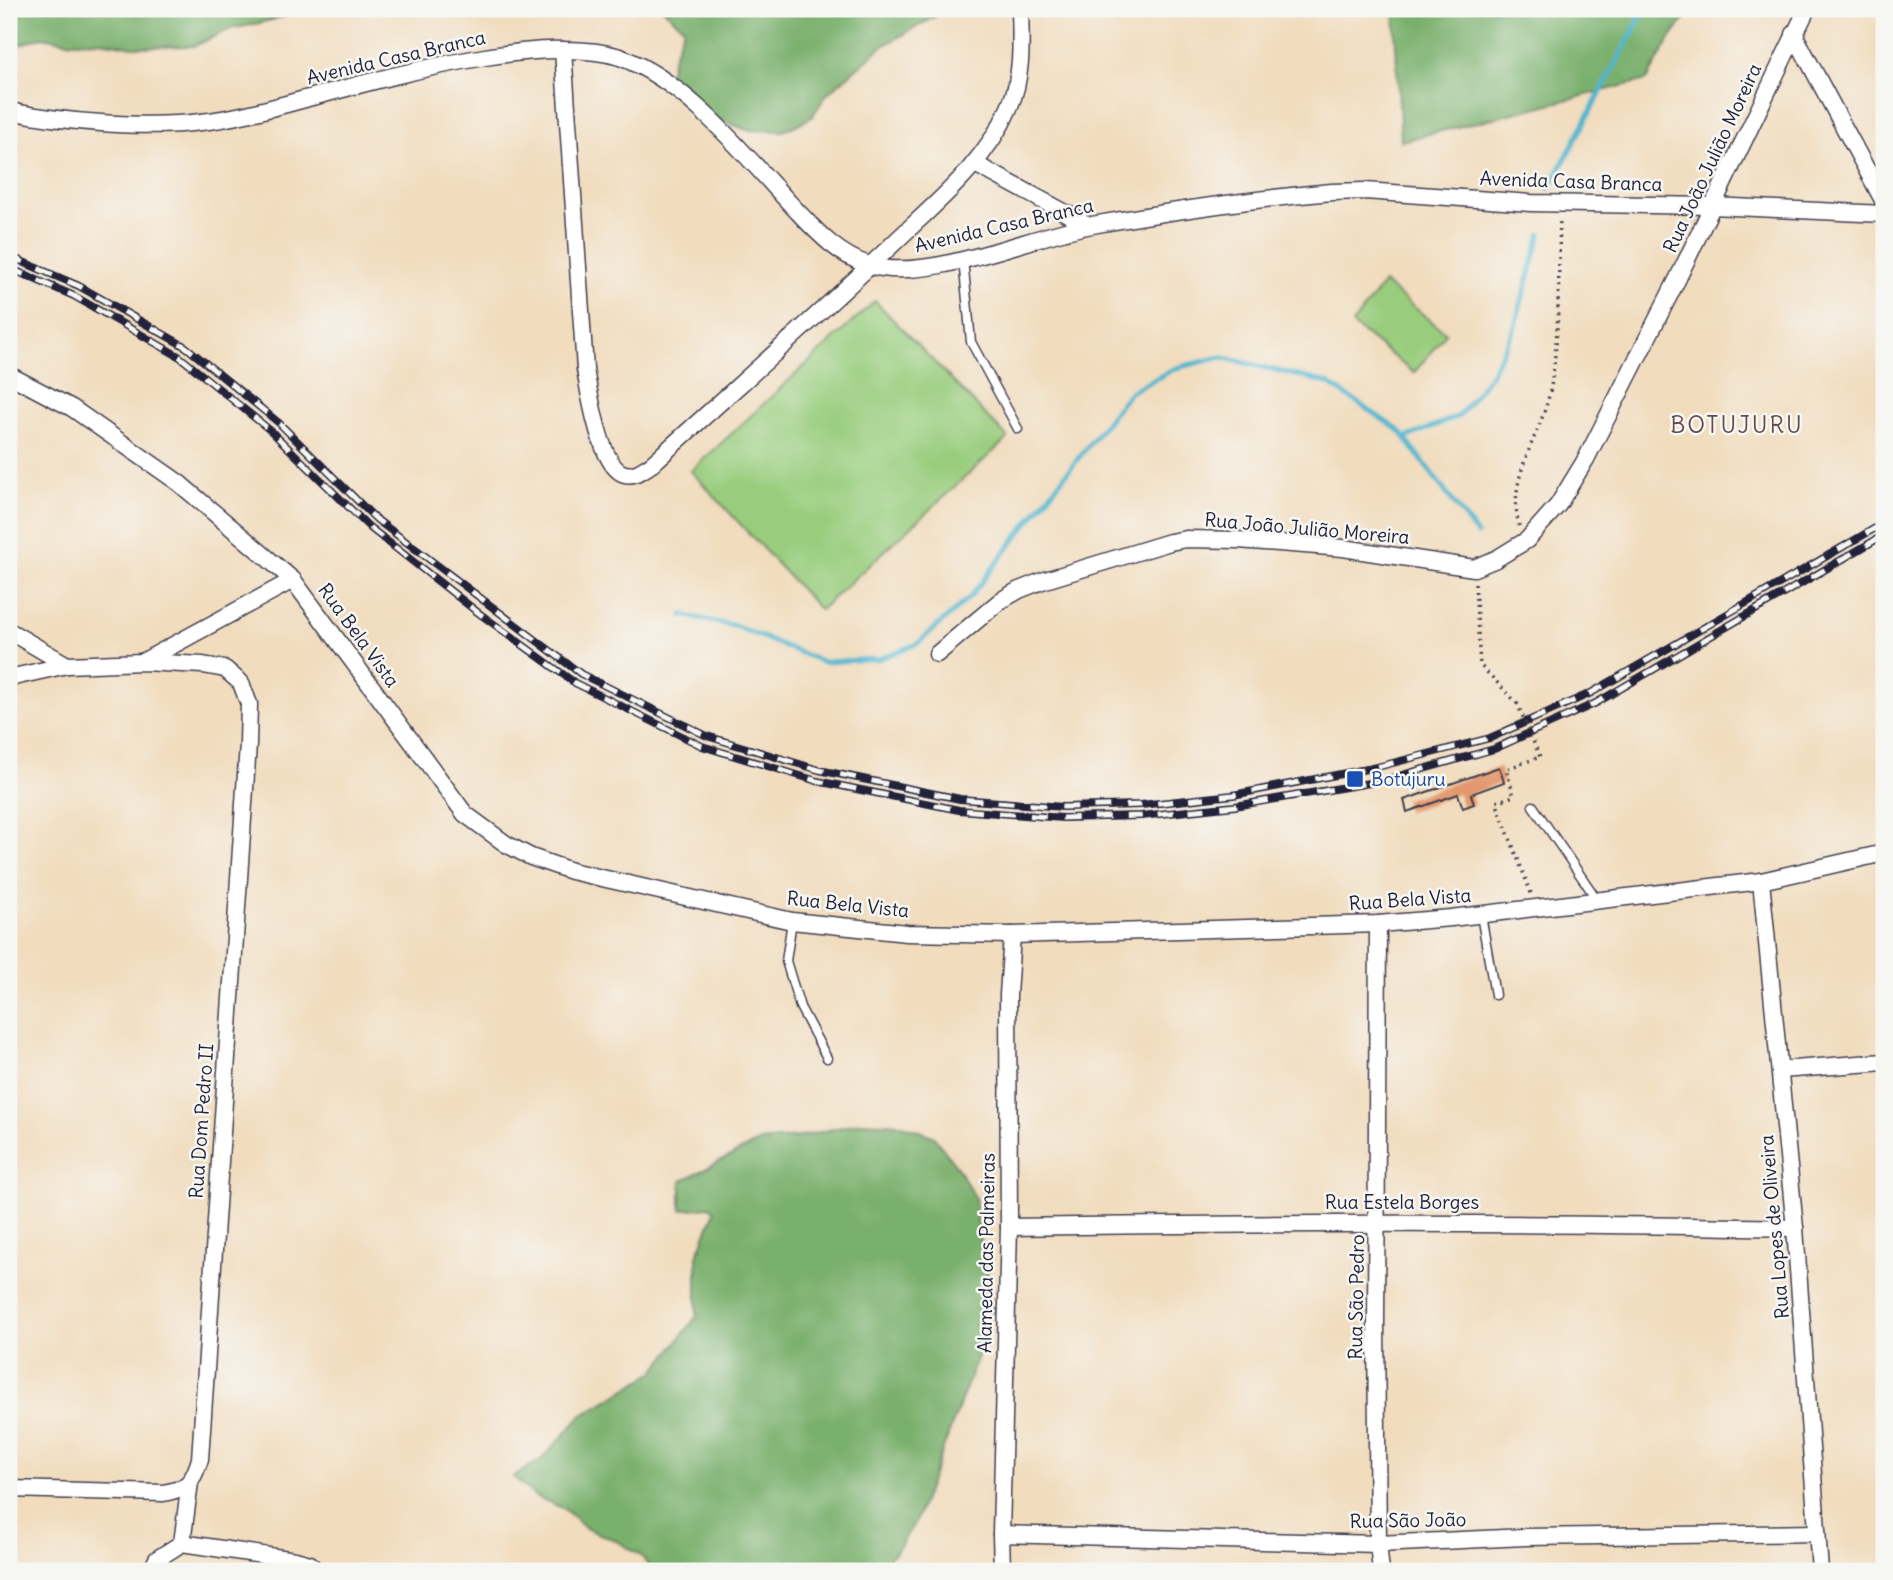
<svg xmlns="http://www.w3.org/2000/svg" width="1893" height="1580" font-family="Delius,sans-serif">
<style>
.green{fill:#99cd7e;stroke:#5e785c;stroke-width:2}
.forest{fill:#7ab06d;stroke:#4e6954;stroke-width:2}
.lines{fill:none;stroke-linecap:round;stroke-linejoin:round}
.stream{stroke:#50b5ce;stroke-width:5}
.building{fill:#e3976d}
.service-casing{stroke:#413e4e;stroke-width:11}
.minor-casing{stroke:#413e4e;stroke-width:19}
.path{stroke:#413e4e;stroke-width:3.5;stroke-dasharray:2 5;stroke-linecap:butt}
.service{stroke:#fff;stroke-width:8}
.minor{stroke:#fff;stroke-width:16}
.rail-casing{stroke:#22223b;stroke-width:8}
.rail{stroke:#f6f6f2;stroke-width:5;stroke-dasharray:16;stroke-linecap:butt}
.path-bridge{stroke:#413e4e;stroke-width:3.5;stroke-dasharray:2 5;stroke-linecap:butt}
.transit-dot{fill:#1a4fb4;stroke:#f6f6f2;stroke-width:2.5}
.labels{text-anchor:middle;stroke-width:5;stroke-linejoin:round;paint-order:stroke}
.street-label{font-size:19px;fill:#22223b;stroke:#f6f6f2}
.transit-label{font-size:19px;fill:#164399;stroke:#f6f6f2;text-anchor:start}
.quarter-label{font-size:23px;letter-spacing:2px;fill:#664b4c;stroke:#f6f6f2}
</style>
<rect width="100%" height="100%" fill="#f6f6f2"/>
<filter id="ink" filterUnits="userSpaceOnUse"><feTurbulence type="fractalNoise" baseFrequency=".0143" numOctaves="2"/><feDisplacementMap in="SourceGraphic" scale="14" xChannelSelector="R" yChannelSelector="G"/><feConvolveMatrix kernelMatrix="1 2 1 2 8 2 1 2 1" color-interpolation-filters="sRGB"/></filter>
<filter id="wash" filterUnits="userSpaceOnUse"><feTurbulence type="fractalNoise" baseFrequency=".00686" numOctaves="4" result="noise"/><feDisplacementMap in="SourceGraphic" scale="28" xChannelSelector="R" yChannelSelector="G"/><feGaussianBlur stdDeviation="1.57" result="paint"/><feColorMatrix in="noise" values="0 0 0 0 0 0 0 0 0 0 0 0 0 0 0 0 0 1.4 0 .05"/><feComposite in="paint" operator="in"/></filter>
<g filter="url(#wash)">
<rect width="100%" height="100%" fill="#f1dcbd"/>
<g class="green">
<path d="M1384 283 1446 333 1414 373 1352 324Z"/>
<path d="M875 301 1008 438 820 610 691 471Z"/>
</g>
<g class="forest">
<path d="M9 9H315C288 14 262 24 235 28V27L194 46 134 47 100 41 70 42 42 37 9 48Z"/>
<path d="M663 9H948L880 48 827 94 811 118 783 131 747 130 716 118 667 88 672 60 684 28Z"/>
<path d="M1394 9H1692L1670 39 1647 80 1401 141Z"/>
<path d="M862 1122 900 1124 933 1136 955 1164 975 1197 979 1237 987 1265 991 1305 986 1335 916 1520 900 1546 878 1571H653L641 1556 615 1540 587 1529 563 1508 536 1497 513 1477 542 1459 581 1416 654 1372 697 1316V1256L715 1211 709 1207 681 1210V1181L760 1141 799 1137Z"/>
</g>
<g class="lines">
<g class="stream">
<path d="M1549 189 1645 9"/>
<path d="M1405 438 1459 416 1491 374 1513 332 1541 234"/>
<path d="M682 615 735 626 823 662 878 659 917 644 970 597 1130 392 1176 368 1221 357 1328 383 1400 431 1477 534"/>
</g>
</g>
<g id="blocks">
<path class="building" d="M1499 767 1504 782 1471 794 1474 804 1463 808 1458 794 1407 812 1404 800Z"/>
</g>
</g>
<g filter="url(#ink)">
<use href="#blocks" fill-opacity="0" stroke="#413e4e" stroke-width="2"/>
<g class="lines">
<g class="service-casing">
<g id="service">
<path d="M963 259 971 342 1018 429"/>
<path d="M1533 806 1598 901"/>
<path d="M1481 915 1495 995"/>
<path d="M792 921 786 961 800 1007 827 1058"/>
</g>
</g>
<g class="minor-casing">
<g id="minor">
<path d="M1794 34 1884 202"/>
<path d="M563 50 585 369C589 392 600 463 622 473 633 478 642 470 652 464 733 390 817 317 896 241 938 201 986 162 1009 108 1023 77 1021 42 1020 9"/>
<path d="M9 111C62 122 146 129 201 122 236 118 271 108 305 99 365 83 424 67 485 57 511 53 538 49 564 50 581 50 604 52 620 57 688 82 747 158 796 210 817 232 839 256 869 265 926 284 1032 235 1092 225 1171 211 1252 199 1332 192L1365 191 1531 203 1712 206 1884 214"/>
<path d="M975 164 1088 225"/>
<path d="M9 375 72 408 179 483 293 580 465 814 506 844 531 857 571 871 792 921 907 933 1012 935 1378 924 1451 918 1761 881 1884 853"/>
<path d="M9 631 67 665 142 662 203 665 225 669 241 683 249 704 248 744 200 1459C193 1482 188 1489 163 1493L9 1489"/>
<path d="M937 654 1000 601 1019 590 1042 581 1170 542 1186 539 1238 540 1343 548 1474 568 1496 559 1527 540 1558 505 1586 459 1677 280 1807 9"/>
<path d="M144 661 293 580"/>
<path d="M9 678 67 665"/>
<path d="M1761 881 1795 1228 1820 1571"/>
<path d="M1378 924 1376 1324 1378 1544 1381 1571"/>
<path d="M1781 1070 1884 1062"/>
<path d="M1009 1227C1271 1223 1533 1222 1795 1228"/>
<path d="M1001 1534 1378 1544 1525 1537 1817 1533"/>
<path d="M182 1543 295 1560 310 1564 315 1571"/>
<path d="M151 1571 157 1559 182 1543 190 1482"/>
<path d="M1002 1571 1001 1534 1009 1227 1008 995 1012 935"/>
</g>
</g>
<g class="path">
<path d="M1519 526C1506 473 1543 435 1551 386 1560 331 1558 273 1560 218"/>
<path d="M1475 584 1480 665 1517 703"/>
<path d="M1531 893 1496 802 1514 796 1506 769 1540 757"/>
</g>
<use href="#service" class="service"/>
<use href="#minor" class="minor"/>
<g class="rail-casing">
<g id="rail">
<path d="M9 256 79 286 186 347 279 423 376 519 581 674 707 736 819 770 960 799 1063 807 1141 805 1233 795 1377 767 1490 738 1591 693 1884 523"/>
<path d="M9 268 74 296 180 357 271 431 369 527 476 611 575 683 702 746 817 781 959 810 1063 818 1141 816 1235 806 1381 781 1494 749 1596 703 1884 535"/>
</g>
</g>
<use href="#rail" class="rail"/>
<path class="path-bridge" d="M1517 703 1540 757"/>
</g>
</g>
<rect class="transit-dot" x="1346" y="770" width="18" height="18" rx="3.5"/>
<g class="labels">
<g class="street-label">
<text transform="translate(396 57) rotate(-13)" y="7">Avenida Casa Branca</text>
<text transform="translate(1712 158) rotate(-65)" y="7">Rua João Julião Moreira</text>
<text transform="translate(1571 181) rotate(2)" y="7">Avenida Casa Branca</text>
<text transform="translate(1004 225) rotate(-13)" y="7">Avenida Casa Branca</text>
<text transform="translate(1307 528) rotate(5)" y="7">Rua João Julião Moreira</text>
<text transform="translate(359 635) rotate(54)" y="7">Rua Bela Vista</text>
<text transform="translate(1410 899) rotate(-4)" y="7">Rua Bela Vista</text>
<text transform="translate(848 904) rotate(6)" y="7">Rua Bela Vista</text>
<text transform="translate(201 1121) rotate(-86)" y="7">Rua Dom Pedro II</text>
<text x="1402" y="1209">Rua Estela Borges</text>
<text transform="translate(1774 1227) rotate(-95)" y="7">Rua Lopes de Oliveira</text>
<text transform="translate(986 1253) rotate(-89)" y="7">Alameda das Palmeiras</text>
<text transform="translate(1356 1297) rotate(-89)" y="7">Rua São Pedro</text>
<text transform="translate(1408 1520) rotate(-1)" y="7">Rua São João</text>
</g>
<g class="transit-label">
<text x="1371" y="786">Botujuru</text>
</g>
<g class="quarter-label">
<text x="1737" y="433">BOTUJURU</text>
</g>
</g>
<rect width="1893" height="1580" fill="none" stroke="#f6f6f2" stroke-width="35"/>
</svg>
